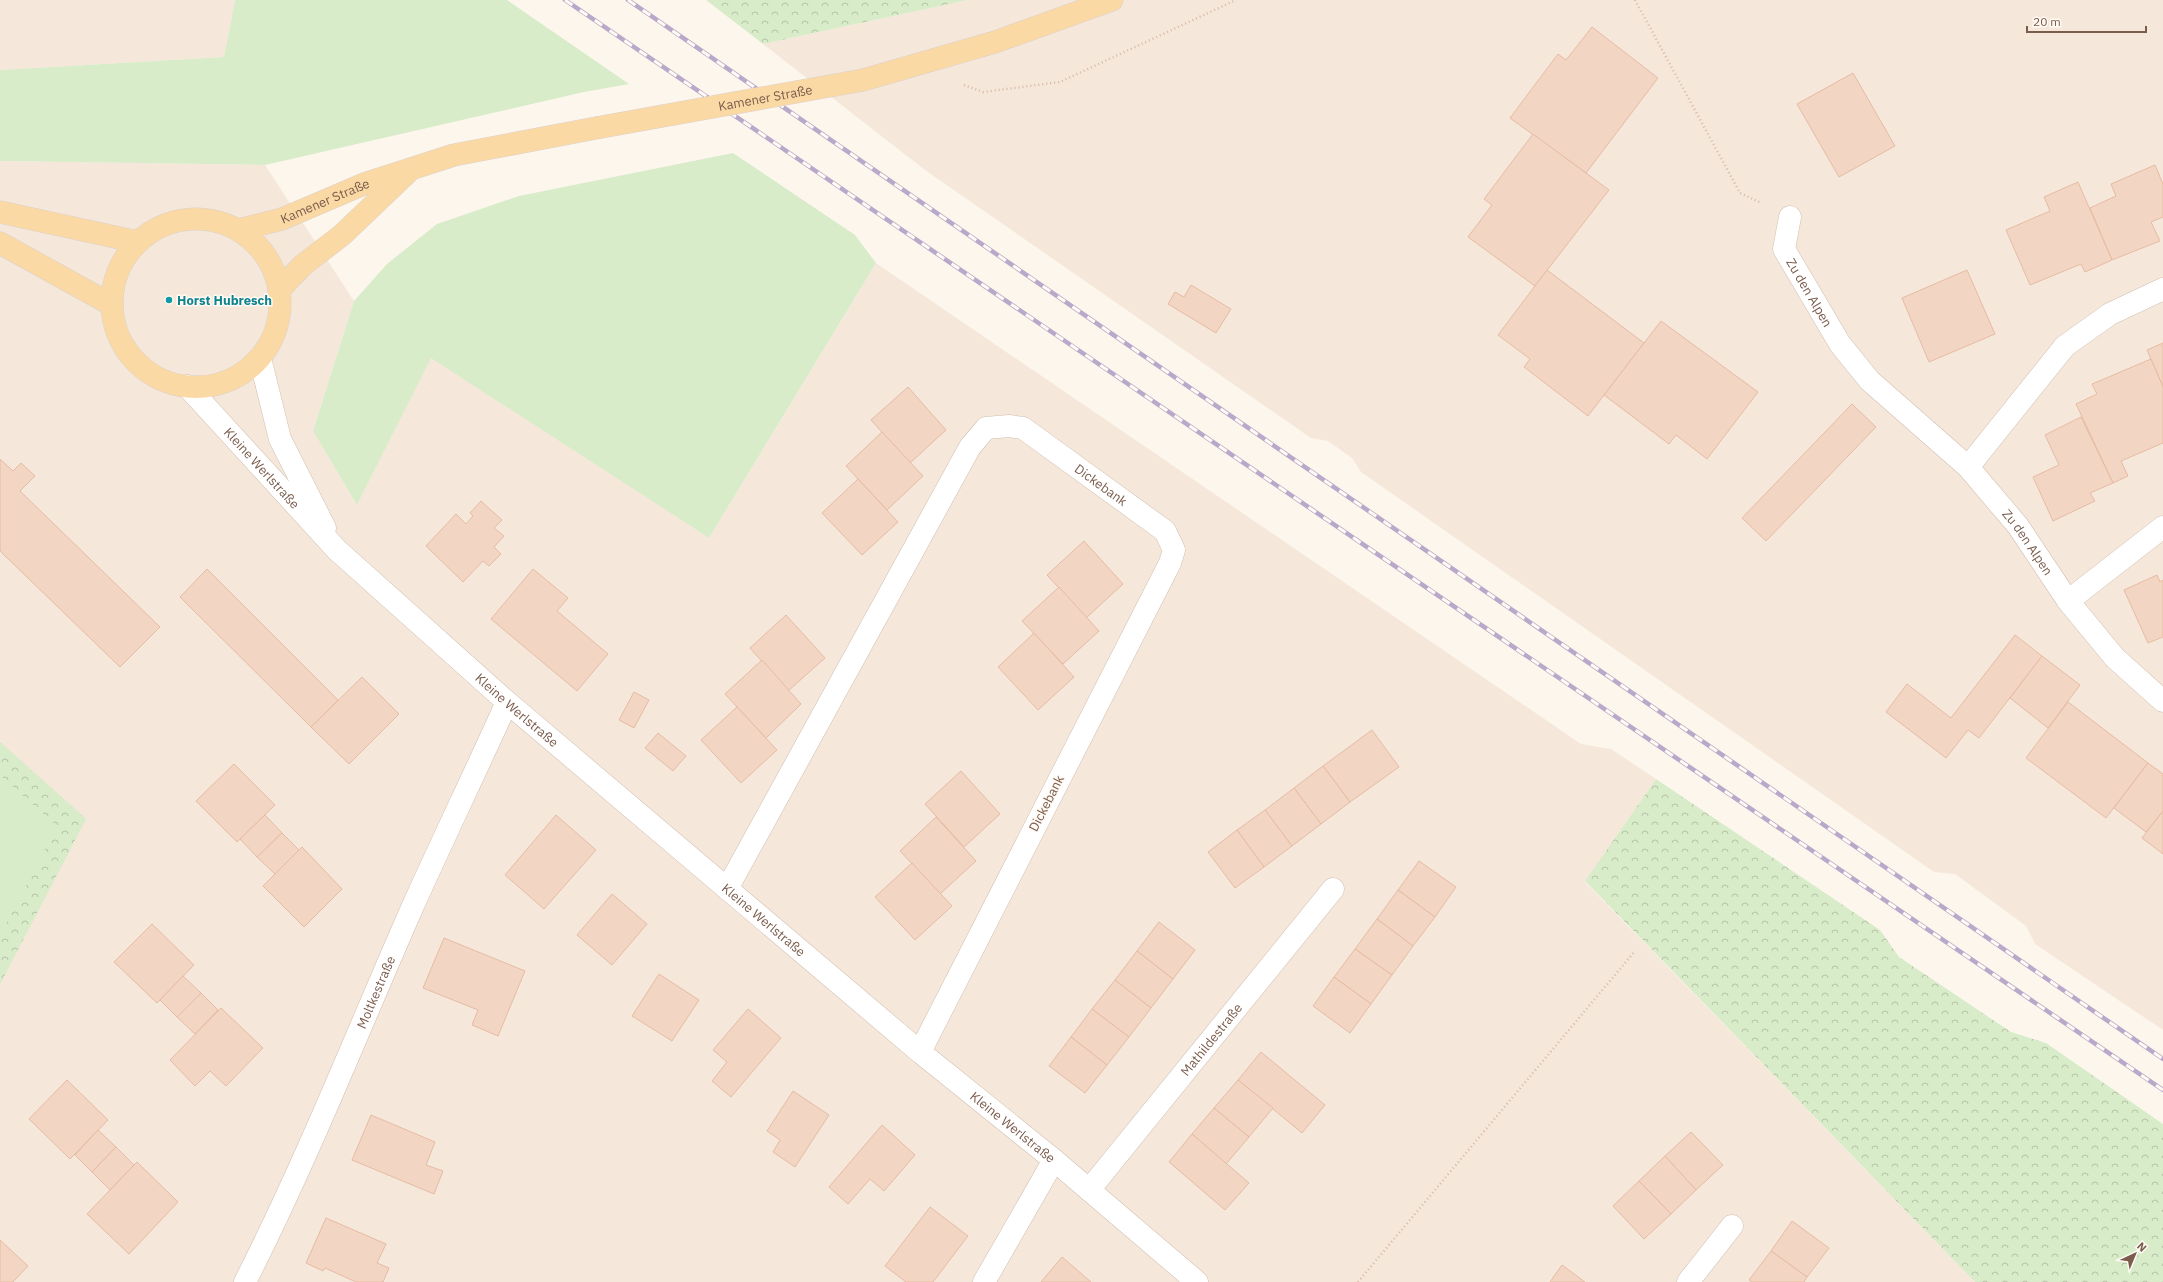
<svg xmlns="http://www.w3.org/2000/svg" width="2163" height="1282" font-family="'IBM Plex Sans',sans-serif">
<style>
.residential{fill:#f5e8da}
.grass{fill:#d8ecc9}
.forest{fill:url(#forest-crowns)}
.building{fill:#f3d5c3;stroke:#e6bba3}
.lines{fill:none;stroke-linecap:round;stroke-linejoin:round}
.minor-casing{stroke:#d1beb0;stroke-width:23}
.major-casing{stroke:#dad1cd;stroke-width:23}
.path{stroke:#d9b8a5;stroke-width:2.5;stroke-dasharray:1 3;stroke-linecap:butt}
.minor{stroke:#fff;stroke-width:22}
.major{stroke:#fbd9a5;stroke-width:22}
.rail-casing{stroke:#b9a8c9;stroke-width:4.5}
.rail{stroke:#fffaf3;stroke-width:3;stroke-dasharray:9;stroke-linecap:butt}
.major-bridge-casing{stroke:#dad1cd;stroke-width:23;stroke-linecap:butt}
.major-bridge{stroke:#fbd9a5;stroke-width:22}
.culture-dot{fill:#0f9aa8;stroke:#fffaf3;stroke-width:1.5}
.labels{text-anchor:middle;stroke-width:3;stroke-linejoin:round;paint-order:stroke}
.street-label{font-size:13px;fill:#7a5c4d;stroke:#fffaf3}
.culture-label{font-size:13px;font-weight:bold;fill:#0d838f;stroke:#fffaf3;text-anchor:start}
</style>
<defs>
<pattern id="forest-crowns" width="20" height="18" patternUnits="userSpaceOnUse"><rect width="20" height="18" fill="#d8ecc9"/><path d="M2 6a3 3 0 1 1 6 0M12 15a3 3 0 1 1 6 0" fill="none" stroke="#b4c2a5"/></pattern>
</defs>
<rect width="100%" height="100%" fill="#fdf6ec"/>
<g class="residential">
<path d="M0 0H235L224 57 0 70Z"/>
<path d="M968 0H2163V1030L2035 944 2026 926 1955 874 1934 872 1361 472 1352 458 1328 441 1311 438 925 170 763 44Z"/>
<path d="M0 161 265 165 354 301 313 431 357 505 431 357 709 538 876 263 1581 744 1611 749 1656 779 1585 882 1975 1282H0Z"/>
</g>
<g class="grass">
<path d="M235 0H507L629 84 584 92 265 165 0 161V70L224 57Z"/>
<path d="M733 153 855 235 876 263 709 538 431 358 357 505 313 431 354 301 387 264 437 224 519 196Z"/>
<path d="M0 742 86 819 0 984Z"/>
</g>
<g class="forest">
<path d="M706 0H968L763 44Z"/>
<path d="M0 742 86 819 0 984V936L57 826 0 775Z"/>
<path d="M1656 779 1880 930 1899 957 2011 1032 2046 1043 2163 1124V1282H1975L1585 881Z"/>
</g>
<g class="building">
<path d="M1592 27 1658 78 1586 173 1510 118 1558 54 1566 60Z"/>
<path d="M1853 73 1895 146 1839 177 1797 104Z"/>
<path d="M1533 134 1609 190 1535 286 1468 237 1492 205 1484 199Z"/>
<path d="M2155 165 2163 184V217L2151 222 2160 241 2112 260 2090 208 2116 196 2111 184Z"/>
<path d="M2078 182 2112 260 2085 272 2081 264 2030 285 2006 230 2050 211 2044 197Z"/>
<path d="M1547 270 1644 343 1588 416 1524 367 1530 359 1498 335Z"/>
<path d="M1967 270 1995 334 1929 362 1902 298Z"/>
<path d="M1191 285 1231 309 1216 333 1168 304 1175 292 1184 297Z"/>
<path d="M1661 321 1758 392 1707 459 1676 435 1669 444 1604 395Z"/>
<path d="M2163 343V387L2147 350Z"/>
<path d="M2151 359 2163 387V443L2121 461 2128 476 2113 483 2076 404 2097 394 2092 384Z"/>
<path d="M908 387 946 430 910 463 871 420Z"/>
<path d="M1852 404 1876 427 1766 541 1742 518Z"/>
<path d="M2081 417 2113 483 2090 493 2095 501 2053 521 2033 477 2059 465 2045 435Z"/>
<path d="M882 432 923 476 887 510 846 466Z"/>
<path d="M0 459 13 471 21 463 35 476 20 491 160 627 120 667 0 551Z"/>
<path d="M858 479 898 522 862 555 822 513Z"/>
<path d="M481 501 502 520 494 528 504 536 494 547 501 554 489 566 483 561 463 582 426 546 456 514 466 524 473 516 470 513Z"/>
<path d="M1084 541 1123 584 1086 618 1047 575Z"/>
<path d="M207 569 338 700 311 727 180 597Z"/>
<path d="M533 569 568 598 557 611 608 654 577 691 491 619Z"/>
<path d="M2157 575 2160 582 2163 580V637L2148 643 2124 590Z"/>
<path d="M1059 587 1099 631 1063 664 1022 621Z"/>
<path d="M786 615 825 658 788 691 750 648Z"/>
<path d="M1034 633 1074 677 1038 710 998 667Z"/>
<path d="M2015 635 2042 656 1979 738 1968 730 1946 758 1886 712 1907 684 1951 718Z"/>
<path d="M2042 656 2080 685 2048 728 2010 698Z"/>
<path d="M762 660 801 704 766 738 725 694Z"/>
<path d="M362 677 399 714 349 764 311 727Z"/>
<path d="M634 692 649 700 634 728 619 720Z"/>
<path d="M2068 702 2148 763 2106 818 2026 758Z"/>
<path d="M737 707 777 750 741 783 701 740Z"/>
<path d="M1372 730 1399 767 1350 802 1323 766Z"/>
<path d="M658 733 686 756 673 771 645 748Z"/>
<path d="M2148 763 2163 774V811L2146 832 2114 808Z"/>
<path d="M234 764 275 805 237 842 196 801Z"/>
<path d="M1323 766 1350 802 1321 824 1294 788Z"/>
<path d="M961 771 1000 814 964 847 925 804Z"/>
<path d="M1294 788 1321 824 1292 846 1265 810Z"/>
<path d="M1265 810 1292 846 1264 867 1237 830Z"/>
<path d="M2163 811V854L2142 838Z"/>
<path d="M265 815 282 833 257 857 240 839Z"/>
<path d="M556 815 596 850 544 909 505 875Z"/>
<path d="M936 817 976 861 940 894 900 851Z"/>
<path d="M1237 830 1264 867 1235 888 1208 852Z"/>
<path d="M282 833 299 850 275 874 257 857Z"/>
<path d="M302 847 342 889 304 927 263 886Z"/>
<path d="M1419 861 1456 887 1435 917 1398 890Z"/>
<path d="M912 863 952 906 915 940 875 897Z"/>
<path d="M1398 890 1435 917 1413 946 1377 919Z"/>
<path d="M612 894 647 924 612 965 577 935Z"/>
<path d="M1377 919 1413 946 1392 975 1355 949Z"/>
<path d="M1159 922 1195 950 1173 979 1137 951Z"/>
<path d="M152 924 194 965 157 1003 114 962Z"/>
<path d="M444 938 525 971 498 1036 472 1025 478 1010 423 988Z"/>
<path d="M1355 949 1392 975 1371 1004 1334 977Z"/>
<path d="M1137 951 1173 979 1151 1008 1115 980Z"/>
<path d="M659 974 699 1000 672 1041 632 1016Z"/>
<path d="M183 976 201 993 177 1017 160 1000Z"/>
<path d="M1334 977 1371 1004 1350 1033 1313 1006Z"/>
<path d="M1115 980 1151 1008 1129 1037 1092 1009Z"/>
<path d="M201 993 218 1010 195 1034 177 1017Z"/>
<path d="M221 1008 263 1048 226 1086 210 1071 195 1086 170 1060Z"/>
<path d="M748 1009 781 1038 731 1097 712 1081 727 1062 713 1050Z"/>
<path d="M1092 1009 1129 1037 1107 1065 1071 1037Z"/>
<path d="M1071 1037 1107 1065 1085 1093 1049 1066Z"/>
<path d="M1261 1052 1325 1105 1302 1133 1238 1080Z"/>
<path d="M67 1080 108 1120 70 1159 29 1119Z"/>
<path d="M1238 1080 1273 1108 1249 1137 1214 1108Z"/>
<path d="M793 1091 829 1115 795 1167 773 1152 780 1140 767 1131Z"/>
<path d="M1214 1108 1249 1137 1226 1164 1192 1134Z"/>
<path d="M371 1115 435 1142 426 1165 443 1171 434 1194 352 1160Z"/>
<path d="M882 1125 915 1155 884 1191 870 1179 848 1204 829 1187Z"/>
<path d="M98 1130 116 1147 92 1172 75 1155Z"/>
<path d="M1691 1132 1723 1165 1696 1190 1665 1156Z"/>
<path d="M1192 1134 1249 1183 1225 1210 1169 1162Z"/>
<path d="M116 1147 134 1165 110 1190 92 1172Z"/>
<path d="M1665 1156 1696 1190 1671 1214 1639 1181Z"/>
<path d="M137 1162 178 1202 129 1254 87 1214Z"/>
<path d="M1639 1181 1671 1214 1644 1239 1613 1206Z"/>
<path d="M930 1207 968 1236 933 1282H906L885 1266Z"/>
<path d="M326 1218 386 1244 377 1263 389 1268 383 1282H356L325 1268 323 1271 306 1263Z"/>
<path d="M1792 1221 1829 1248 1807 1277 1771 1251Z"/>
<path d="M0 1240 28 1266 13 1282H0Z"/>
<path d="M1771 1251 1807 1277 1804 1282H1752L1749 1280Z"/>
<path d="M1062 1257 1091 1282H1041Z"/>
<path d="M1562 1265 1585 1282H1550Z"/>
</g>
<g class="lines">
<g class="minor-casing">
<g id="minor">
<path id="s1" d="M1790 217 1784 249 1840 344 1861 370 1870 381 1968 467"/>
<path id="s2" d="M2163 289 2110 314 2065 346 1968 467 2018 526 2068 601 2115 658 2163 701"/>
<path d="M260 358 280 439 325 528"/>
<path id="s3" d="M187 386 337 550 507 702 920 1052 1054 1160 1197 1282"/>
<path d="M2068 601 2163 527"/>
<path id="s4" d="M727 889 970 447 986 428 1009 426 1023 428 1165 531 1174 550 1170 563 920 1052"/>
<path id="s5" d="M1089 1190 1333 889"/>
<path id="s6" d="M245 1282C307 1160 357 1033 412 908 443 839 476 771 507 702"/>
<path d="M984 1282 1054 1160"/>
<path d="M1688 1282 1732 1226"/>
</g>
</g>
<g class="major-casing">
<g id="major">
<path d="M863 80 995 42 1112 0"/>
<path d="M0 212 138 242"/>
<circle cx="196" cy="303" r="84"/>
<path id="s7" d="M238 230 282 219 364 184 454 155 596 128"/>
<path d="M0 243 112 305"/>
<path d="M279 290 303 265 342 235 407 173"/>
</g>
</g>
<g class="path">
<path d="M1635 0 1740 193 1761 203"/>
<path d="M964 85 983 92 1060 82 1236 0"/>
<path d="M1358 1282 1635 951"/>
</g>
<use href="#minor" class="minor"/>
<use href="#major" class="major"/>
<g class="rail-casing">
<g id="rail">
<path d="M565 0 2163 1090"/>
<path d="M628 0 2163 1059"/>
</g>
</g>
<use href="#rail" class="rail"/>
<g class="major-bridge-casing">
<g id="major-bridge">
<path id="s8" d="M596 128 863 80"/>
</g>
</g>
<use href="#major-bridge" class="major-bridge"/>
</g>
<circle class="culture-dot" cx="169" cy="300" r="4"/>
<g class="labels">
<g class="street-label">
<text dy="5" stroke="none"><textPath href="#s8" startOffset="172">Kamener Straße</textPath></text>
<text dy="5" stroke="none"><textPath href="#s7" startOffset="92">Kamener Straße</textPath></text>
<text dy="5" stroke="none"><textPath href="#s1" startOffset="83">Zu den Alpen</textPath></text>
<text dy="5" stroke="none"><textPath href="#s3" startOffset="111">Kleine Werlstraße</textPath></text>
<text dy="5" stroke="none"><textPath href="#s4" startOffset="663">Dickebank</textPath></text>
<text dy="5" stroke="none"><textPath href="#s2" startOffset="365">Zu den Alpen</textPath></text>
<text dy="5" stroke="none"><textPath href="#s3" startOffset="463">Kleine Werlstraße</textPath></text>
<text transform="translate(1046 803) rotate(-63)" y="5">Dickebank</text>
<text dy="5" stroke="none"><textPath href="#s3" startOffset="787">Kleine Werlstraße</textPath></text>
<text dy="5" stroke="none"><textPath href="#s6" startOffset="318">Moltkestraße</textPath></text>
<text dy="5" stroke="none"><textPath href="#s5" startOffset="194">Mathildestraße</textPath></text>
<text dy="5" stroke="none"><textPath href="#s3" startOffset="1111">Kleine Werlstraße</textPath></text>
</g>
<g class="culture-label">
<text x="177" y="305">Horst Hubresch</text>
</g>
</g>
<g transform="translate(2135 1254) rotate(44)" stroke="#fffaf3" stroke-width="3" paint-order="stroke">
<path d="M0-3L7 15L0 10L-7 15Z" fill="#7a5c4d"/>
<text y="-6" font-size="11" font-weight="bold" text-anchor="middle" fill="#7a5c4d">N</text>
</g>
<path d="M2027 26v6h119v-6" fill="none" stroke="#7a5c4d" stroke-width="2"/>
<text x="2033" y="26" font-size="12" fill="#7a5c4d" stroke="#fffaf3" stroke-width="3" paint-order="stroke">20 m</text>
</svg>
